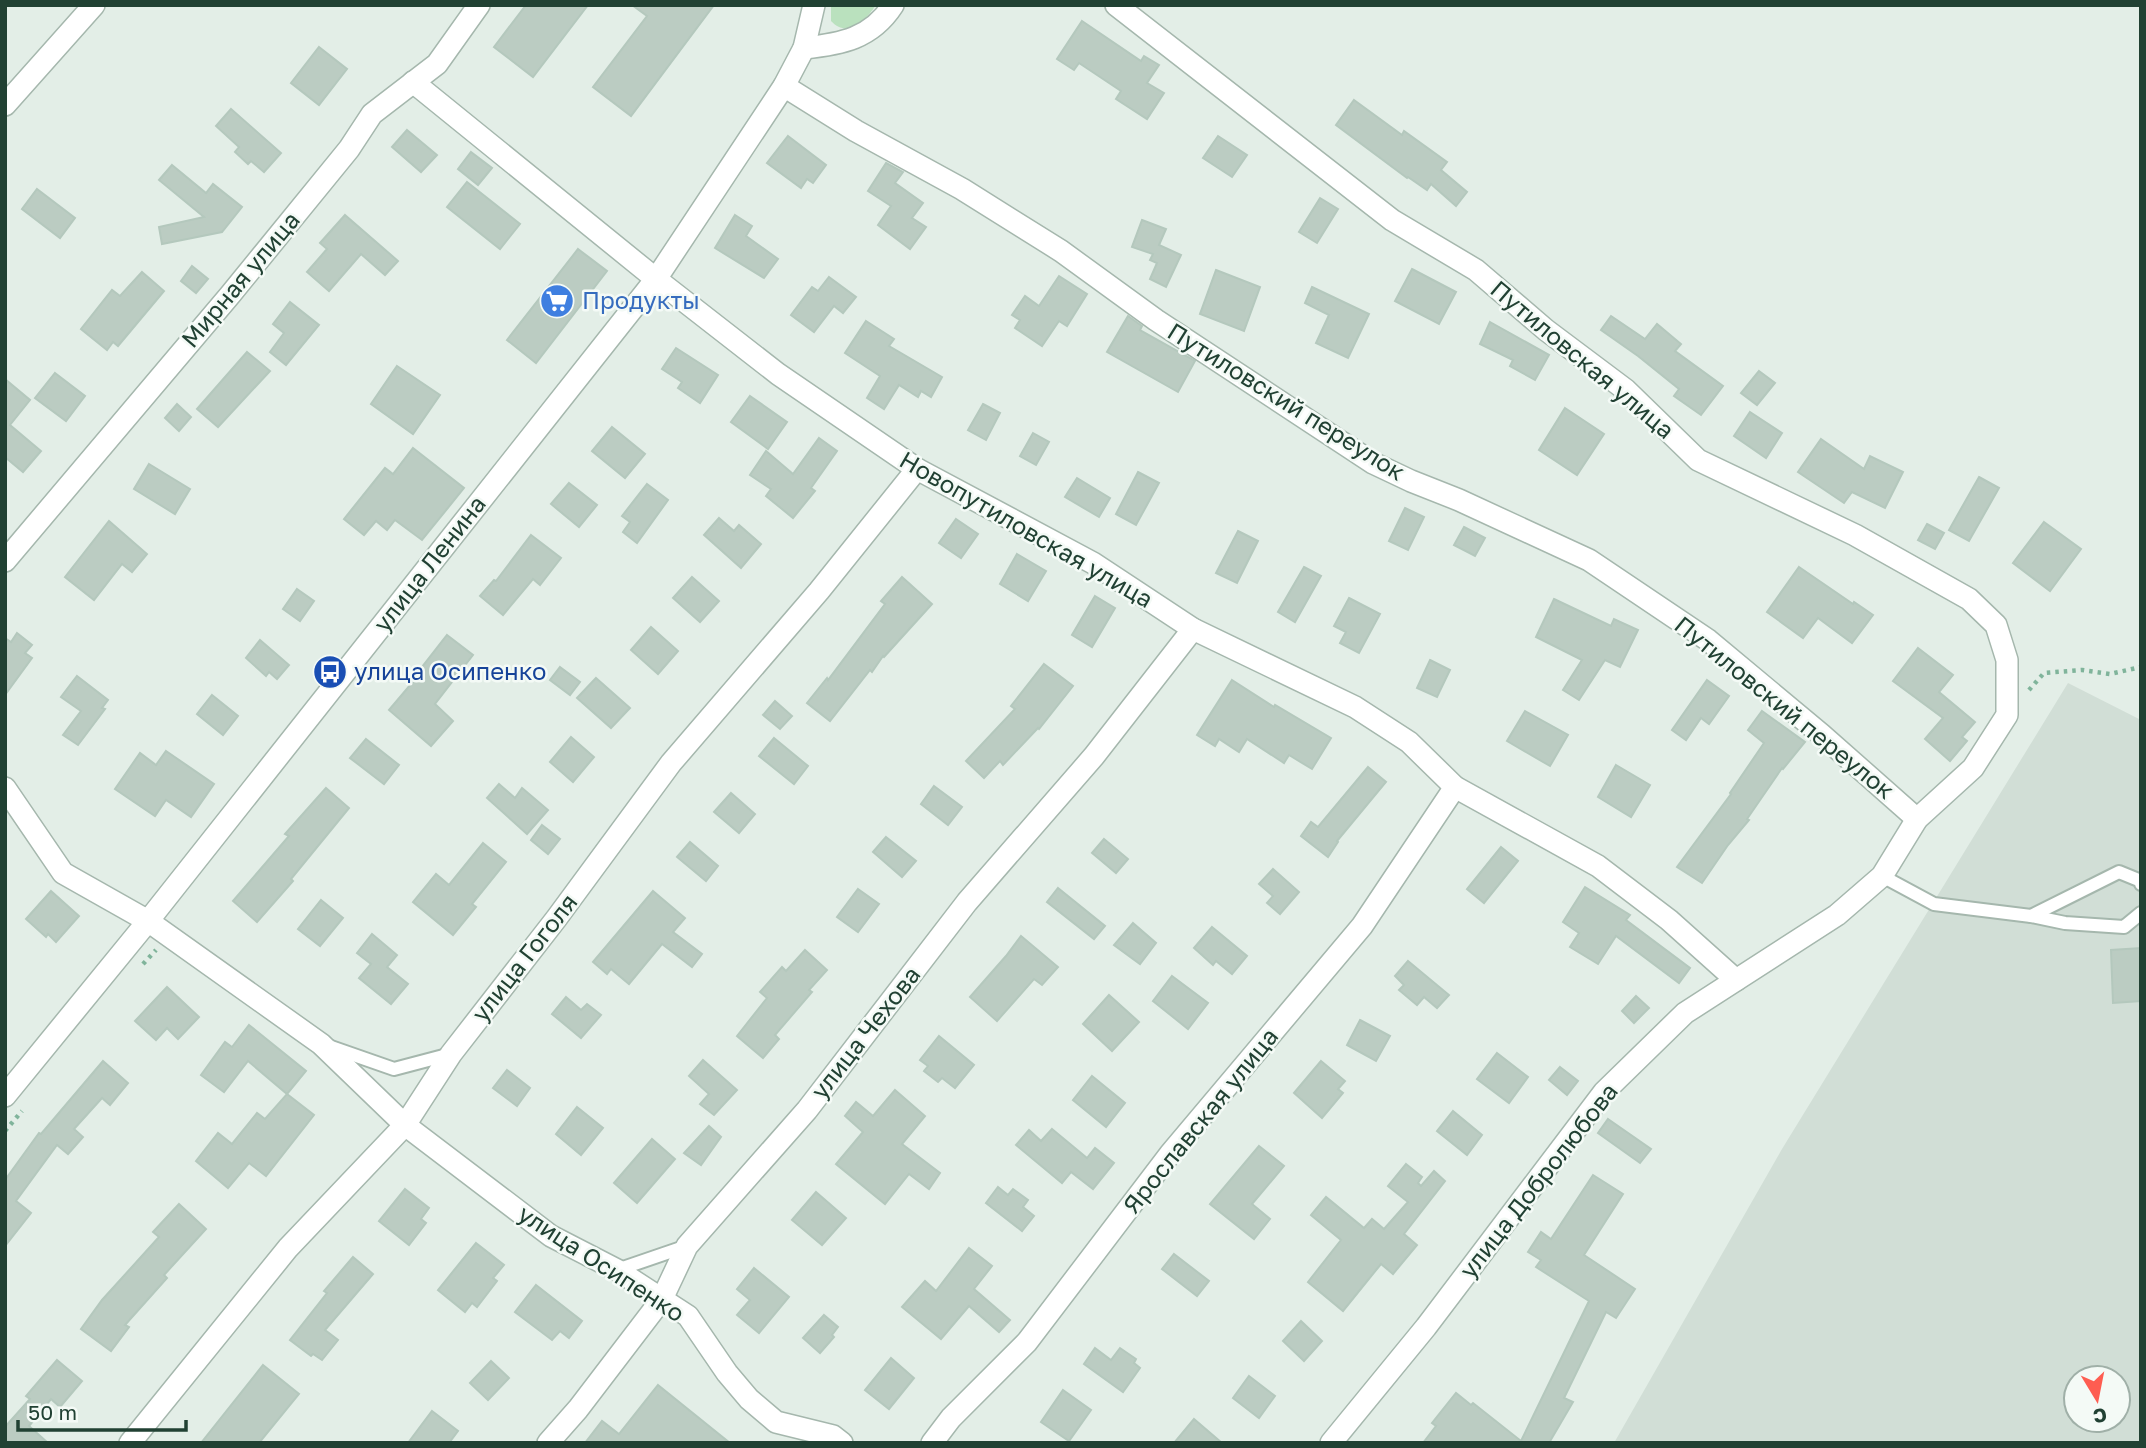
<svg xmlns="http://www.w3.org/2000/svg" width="2146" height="1448" font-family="'Golos Text',sans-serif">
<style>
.built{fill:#d1ded6;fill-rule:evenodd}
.green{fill:#bae1be}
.building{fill:#bbccc2;stroke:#b4c8bd;stroke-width:2}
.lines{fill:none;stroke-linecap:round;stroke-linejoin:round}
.lane-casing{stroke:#a5b7ad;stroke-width:16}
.street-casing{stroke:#a5b7ad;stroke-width:24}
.path{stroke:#80b49b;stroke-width:4.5;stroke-dasharray:3.5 5;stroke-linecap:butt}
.lane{stroke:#fff;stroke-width:12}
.street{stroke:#fff;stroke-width:21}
.labels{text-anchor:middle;stroke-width:5;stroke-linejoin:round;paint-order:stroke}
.street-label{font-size:24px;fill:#214133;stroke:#f4faf6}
.shop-label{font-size:24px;fill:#366cbe;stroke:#f4faf6;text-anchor:start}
.transit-label{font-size:24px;fill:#164399;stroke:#f4faf6;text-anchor:start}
</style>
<rect width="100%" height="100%" fill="#e3eee7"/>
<path class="built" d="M2068 683 2141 720V1443H1614L1782 1149ZM2076 1378H2118V1420H2076Z"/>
<path class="green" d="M831 5H876C865 21 848 39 831 21Z"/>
<g class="building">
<path d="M526 5H588L533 77 494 47Z"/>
<path d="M632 5H714L631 116 593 87 647 16Z"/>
<path d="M1082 21 1141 61 1144 56 1159 65 1147 83 1164 93 1147 119 1116 99 1121 91 1079 63 1074 70 1057 59Z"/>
<path d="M319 47 347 69 319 105 291 83Z"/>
<path d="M1354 100 1402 135 1404 131 1447 162 1441 170 1467 192 1456 206 1431 184 1427 190 1408 177 1407 178 1336 125Z"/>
<path d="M231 109 281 153 264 172 251 161 248 164 235 152 239 147 216 126Z"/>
<path d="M407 130 437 155 421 172 392 147Z"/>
<path d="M788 136 826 165 813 183 807 179 801 188 767 163Z"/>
<path d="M1218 136 1247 155 1232 177 1203 158Z"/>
<path d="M471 152 492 168 478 185 458 169Z"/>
<path d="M886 163 903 172 895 183 923 203 912 218 926 227 910 249 878 225 891 206 868 191Z"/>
<path d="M172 165 206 193 213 184 242 207 222 232 162 244 159 227 204 217 159 180Z"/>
<path d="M467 182 520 224 500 249 447 207Z"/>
<path d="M37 189 75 218 60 238 22 209Z"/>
<path d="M1320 198 1338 209 1317 243 1299 232Z"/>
<path d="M345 215 398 261 385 275 361 254 329 291 307 272 327 249 320 243Z"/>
<path d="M735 215 752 226 746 236 778 259 764 278 715 248Z"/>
<path d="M1142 220 1166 229 1159 245 1181 255 1166 287 1150 279 1157 263 1150 260 1153 254 1132 247Z"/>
<path d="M578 249 607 271 536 363 507 340Z"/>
<path d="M192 266 208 279 196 293 181 281Z"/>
<path d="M1412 269 1456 292 1439 324 1395 301Z"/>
<path d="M1216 270 1260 287 1244 331 1200 314Z"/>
<path d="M142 272 164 291 118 346 113 342 107 350 81 329 112 290 120 296Z"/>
<path d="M1059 276 1087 294 1067 326 1059 321 1042 346 1015 328 1020 320 1012 315 1025 296 1039 306Z"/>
<path d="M829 277 856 297 843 313 834 306 814 332 791 315 812 287 818 291Z"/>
<path d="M1312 287 1369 314 1348 358 1316 343 1329 315 1305 303Z"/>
<path d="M290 302 319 325 286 365 270 352 284 333 273 324Z"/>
<path d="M1128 316 1142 326 1140 330 1195 361 1178 392 1107 352Z"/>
<path d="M1611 316 1645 339 1657 324 1681 344 1675 351 1723 386 1701 415 1674 396 1679 389 1638 356 1601 330Z"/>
<path d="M866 321 894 339 889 346 942 377 931 397 921 391 918 397 899 385 884 409 867 398 880 376 845 353Z"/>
<path d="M1490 322 1549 355 1535 380 1510 366 1513 360 1480 344Z"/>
<path d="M676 348 718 375 700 403 678 388 682 382 662 369Z"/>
<path d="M247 352 270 371 218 427 197 409Z"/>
<path d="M397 366 440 395 413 434 371 404Z"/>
<path d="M1759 371 1775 383 1757 405 1741 393Z"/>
<path d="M55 373 85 396 66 421 35 398Z"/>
<path d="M5 379 30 400 10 425 41 451 23 472 5 457Z"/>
<path d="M750 396 787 422 768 449 731 422Z"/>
<path d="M177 404 191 417 179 431 165 418Z"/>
<path d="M983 404 1000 413 986 440 968 430Z"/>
<path d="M1565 408 1604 434 1577 475 1539 450Z"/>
<path d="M1750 412 1782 433 1766 458 1734 436Z"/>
<path d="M612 427 645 454 625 478 592 451Z"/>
<path d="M1033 433 1049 442 1036 465 1020 456Z"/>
<path d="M819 438 837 451 811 488 815 491 793 518 766 496 771 489 750 475 766 451 793 474Z"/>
<path d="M1821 439 1864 469 1870 456 1903 472 1885 508 1852 492 1844 503 1798 472Z"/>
<path d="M413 448 464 488 422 540 395 520 387 530 376 521 364 535 344 519 385 468 393 474Z"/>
<path d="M149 464 190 489 175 514 134 489Z"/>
<path d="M1138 472 1159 483 1136 525 1116 514Z"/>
<path d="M1979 477 1999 488 1969 541 1949 530Z"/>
<path d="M1077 478 1110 498 1099 517 1065 497Z"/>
<path d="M569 483 597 505 579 527 551 504Z"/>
<path d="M647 484 668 500 637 543 623 532 630 522 622 516Z"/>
<path d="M1405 508 1424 517 1408 550 1389 541Z"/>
<path d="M719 518 734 531 739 525 761 544 741 568 704 535Z"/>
<path d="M956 519 978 534 961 558 939 543Z"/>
<path d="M109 521 147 554 132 572 122 564 94 600 65 577Z"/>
<path d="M2044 522 2081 549 2050 591 2013 563Z"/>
<path d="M1927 524 1944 533 1935 549 1918 540Z"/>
<path d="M1464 527 1485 538 1475 556 1454 545Z"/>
<path d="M1238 531 1258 541 1237 583 1216 573Z"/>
<path d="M531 535 561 558 540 585 533 579 503 615 480 596 494 580 496 581Z"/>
<path d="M1017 554 1046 571 1028 601 1000 584Z"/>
<path d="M1304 567 1321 576 1295 622 1278 612Z"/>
<path d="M1799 567 1853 604 1854 602 1873 615 1852 643 1818 618 1803 638 1767 612Z"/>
<path d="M692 577 719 601 700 622 673 598Z"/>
<path d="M902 577 932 604 884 657 883 656 872 672 870 670 830 721 807 703 827 678 828 680 885 604 881 601Z"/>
<path d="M297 589 314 601 300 621 283 609Z"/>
<path d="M1095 596 1115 608 1092 647 1072 635Z"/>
<path d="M1349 598 1380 614 1359 653 1340 643 1346 632 1334 626Z"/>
<path d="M1554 599 1611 626 1614 619 1638 630 1620 667 1605 660 1579 700 1563 690 1582 660 1536 637Z"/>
<path d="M651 627 678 651 658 674 631 650Z"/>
<path d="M17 633 32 645 25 653 32 658 5 695V638L11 642Z"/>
<path d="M447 635 473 655 435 704 453 721 431 746 389 710 417 677 415 676Z"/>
<path d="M260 640 289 665 277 679 269 672 266 676 246 658Z"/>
<path d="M1918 648 1953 675 1939 692 1975 722 1962 737 1967 741 1950 761 1925 739 1943 718 1893 681Z"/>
<path d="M1430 660 1450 670 1437 697 1417 688Z"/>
<path d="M1044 664 1073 686 1039 729 1038 728 1003 765 1000 761 984 778 966 761 1015 709 1011 706Z"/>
<path d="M560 667 580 682 570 695 550 680Z"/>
<path d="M77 676 108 700 102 708 105 709 78 745 63 735 81 711 61 697Z"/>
<path d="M596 678 630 708 611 728 577 698Z"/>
<path d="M1232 680 1274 707 1275 705 1331 738 1312 769 1289 755 1284 763 1247 739 1239 752 1219 739 1215 746 1197 735Z"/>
<path d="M1707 680 1729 696 1709 724 1701 718 1686 740 1672 730Z"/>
<path d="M212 695 238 716 223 735 197 714Z"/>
<path d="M775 701 792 716 780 729 763 715Z"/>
<path d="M1525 711 1568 735 1550 766 1507 741Z"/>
<path d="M1762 711 1805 742 1783 769 1782 768 1747 819 1749 820 1728 845 1702 883 1677 867 1731 794 1730 793 1764 743 1748 730Z"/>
<path d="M571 737 594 757 573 782 550 762Z"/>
<path d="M774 738 808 766 794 784 759 756Z"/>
<path d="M366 739 399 765 384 784 350 758Z"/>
<path d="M166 751 214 784 191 817 166 800 155 816 115 789 140 753 156 765Z"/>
<path d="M1616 765 1650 785 1631 817 1598 797Z"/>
<path d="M1368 767 1386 782 1337 841 1338 842 1328 857 1301 836 1311 822 1318 827Z"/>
<path d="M499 784 515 798 522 788 548 810 527 834 487 798Z"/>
<path d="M934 786 962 807 948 825 921 804Z"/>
<path d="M326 788 349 808 291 879 293 881 257 922 233 901 289 836 285 834Z"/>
<path d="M731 793 755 814 739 833 714 812Z"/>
<path d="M542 825 560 839 548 854 531 840Z"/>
<path d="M886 837 916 861 902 877 873 852Z"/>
<path d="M1104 839 1128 859 1116 873 1092 853Z"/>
<path d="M690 842 718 866 706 881 677 857Z"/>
<path d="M483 843 506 862 472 904 476 907 453 935 413 902 436 874 449 885Z"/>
<path d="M1501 847 1518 861 1484 903 1467 889Z"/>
<path d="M1273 869 1299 892 1280 914 1267 903 1273 896 1259 884Z"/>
<path d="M1585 887 1630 915 1626 920 1690 968 1679 983 1616 936 1598 964 1570 947 1579 933 1563 922Z"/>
<path d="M1058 888 1105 926 1094 939 1047 902Z"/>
<path d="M858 889 879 904 858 932 837 917Z"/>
<path d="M51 891 79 916 56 942 48 934 46 937 26 919Z"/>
<path d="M653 891 685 918 673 932 702 954 692 967 662 944 629 984 611 969 607 974 593 962Z"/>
<path d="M321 900 343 918 320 946 298 929Z"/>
<path d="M1133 923 1156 943 1140 964 1114 945Z"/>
<path d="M1212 927 1247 956 1232 974 1216 961 1213 965 1194 948Z"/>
<path d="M372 934 397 955 387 967 408 984 391 1004 359 978 371 964 357 953Z"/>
<path d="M1021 936 1058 967 1042 985 1034 979 997 1021 970 997 1006 956Z"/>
<path d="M2141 948V1001L2113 1003 2111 950Z"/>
<path d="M805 950 827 970 809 990 812 992 775 1035 779 1039 763 1058 737 1036 767 998 760 992 782 967 786 971Z"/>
<path d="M1408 961 1449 995 1437 1008 1424 997 1417 1005 1399 990 1404 985 1395 976Z"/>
<path d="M1172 976 1208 1003 1188 1029 1153 1001Z"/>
<path d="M167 987 199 1017 178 1039 167 1028 156 1040 135 1021Z"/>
<path d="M1109 995 1139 1022 1112 1051 1083 1024Z"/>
<path d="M1636 996 1649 1008 1634 1023 1622 1011Z"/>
<path d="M566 997 581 1010 587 1004 601 1015 581 1038 552 1014Z"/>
<path d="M1360 1020 1390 1036 1376 1061 1347 1045Z"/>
<path d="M249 1025 306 1071 287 1094 248 1061 224 1092 201 1075 225 1042 232 1047Z"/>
<path d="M939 1036 974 1065 955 1088 942 1078 938 1082 924 1071 928 1066 920 1060Z"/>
<path d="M1497 1053 1528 1077 1509 1103 1477 1079Z"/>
<path d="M703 1060 737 1090 714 1115 700 1104 709 1094 689 1076Z"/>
<path d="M103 1061 128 1083 110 1105 102 1098 74 1129 83 1137 68 1154 57 1145 16 1201 31 1213 5 1246V1180L39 1133 41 1134Z"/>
<path d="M1321 1061 1345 1081 1338 1089 1343 1093 1322 1118 1294 1093Z"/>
<path d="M1560 1067 1578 1081 1567 1095 1549 1080Z"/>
<path d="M507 1070 530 1088 517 1106 493 1088Z"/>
<path d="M1092 1076 1125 1103 1106 1127 1073 1100Z"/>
<path d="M895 1090 925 1116 902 1144 940 1173 929 1189 909 1174 885 1204 836 1164 863 1132 845 1116 856 1102 873 1116Z"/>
<path d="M287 1094 314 1115 266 1176 249 1163 228 1188 196 1161 218 1133 232 1144 257 1113 265 1119Z"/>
<path d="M577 1107 603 1128 581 1155 556 1134Z"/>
<path d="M1453 1111 1482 1135 1467 1155 1437 1131Z"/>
<path d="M1608 1119 1651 1149 1640 1163 1598 1133Z"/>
<path d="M709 1126 721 1137 701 1165 684 1153Z"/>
<path d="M1052 1129 1087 1158 1095 1148 1114 1163 1093 1189 1071 1172 1062 1183 1016 1145 1029 1130 1041 1141Z"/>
<path d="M652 1139 675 1159 637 1203 614 1183Z"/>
<path d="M1259 1146 1284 1166 1252 1204 1270 1219 1254 1239 1210 1204Z"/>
<path d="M1406 1164 1422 1177 1418 1183 1421 1186 1434 1171 1445 1181 1404 1234 1417 1245 1393 1274 1381 1264 1343 1311 1308 1282 1341 1240 1311 1215 1326 1197 1364 1228 1372 1219 1384 1229 1408 1202 1388 1186Z"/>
<path d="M1593 1175 1623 1194 1584 1255 1635 1289 1616 1318 1606 1312 1564 1398 1573 1402 1549 1443H1423L1436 1426 1432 1423 1456 1393 1471 1405 1473 1403 1521 1441 1589 1301 1536 1267 1541 1260 1528 1252 1541 1232 1551 1239Z"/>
<path d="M998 1187 1008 1195 1013 1189 1028 1200 1023 1207 1034 1216 1022 1231 986 1203Z"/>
<path d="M405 1189 429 1208 421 1219 426 1223 409 1245 379 1221Z"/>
<path d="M816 1192 846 1218 822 1245 792 1220Z"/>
<path d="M179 1204 206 1229 164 1275 167 1278 125 1325 129 1327 111 1351 81 1329 102 1300 159 1237 153 1232Z"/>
<path d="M476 1243 504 1265 493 1278 497 1281 477 1307 472 1303 465 1312 438 1290Z"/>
<path d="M969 1248 992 1266 974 1289 1010 1320 999 1332 969 1306 941 1339 902 1307 925 1281 936 1291Z"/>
<path d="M1174 1254 1209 1281 1197 1296 1162 1269Z"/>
<path d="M353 1257 373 1274 325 1330 338 1340 322 1360 313 1354 311 1356 290 1340 327 1293 324 1291Z"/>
<path d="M754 1268 789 1297 759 1333 737 1315 750 1300 737 1289Z"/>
<path d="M536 1285 582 1321 569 1338 560 1331 552 1340 515 1312Z"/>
<path d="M824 1315 838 1327 832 1335 834 1337 820 1353 803 1338Z"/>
<path d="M1301 1321 1322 1341 1304 1361 1283 1341Z"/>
<path d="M1095 1348 1111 1360 1120 1348 1136 1359 1134 1363 1140 1368 1123 1392 1084 1364Z"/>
<path d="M891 1358 914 1378 889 1409 865 1390Z"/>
<path d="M57 1360 82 1381 60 1407 51 1399 29 1426 48 1443H5V1427L30 1399 26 1396Z"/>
<path d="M491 1361 509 1378 488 1400 470 1383Z"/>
<path d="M263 1365 299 1394 259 1443H201Z"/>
<path d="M1249 1376 1275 1396 1259 1418 1233 1398Z"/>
<path d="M658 1385 730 1443H585L602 1421 619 1434Z"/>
<path d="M1063 1390 1091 1410 1069 1441 1041 1422Z"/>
<path d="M432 1411 458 1431 449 1443H408Z"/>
<path d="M1194 1419 1222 1443H1174Z"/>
</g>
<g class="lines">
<g class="lane-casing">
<g id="lane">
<path d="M1882 876 1934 904 2031 916 2065 923 2124 927 2141 913"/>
<path d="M2031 916 2119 872 2141 881V884"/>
<path d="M331 1047 394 1069 451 1054"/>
<path d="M617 1270 687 1246"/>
</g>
</g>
<g class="street-casing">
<g id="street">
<path d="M1116 5 1392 220 1476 270 1546 330 1626 390 1698 460 1855 535 1969 599 1996 625 2007 660V715L1973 768 1917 819 1882 876 1837 915 1685 1013 1604 1092 1426 1327 1331 1443"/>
<path d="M804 48C841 44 871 39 893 5"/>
<path d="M413 82 656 279 778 374 917 469 1093 563 1193 629 1355 707 1409 742 1455 787 1598 866 1669 920 1736 980"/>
<path d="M784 86 856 131 962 189 1061 251 1156 320 1373 463 1411 481 1459 500 1589 560 1708 640 1822 735 1917 819"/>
<path d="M5 105 94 5"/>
<path d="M5 561 230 295 349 149 372 114 437 64 479 5"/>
<path d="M5 788 63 873 148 921 321 1044 405 1125 551 1236 617 1270 688 1316 727 1373 749 1399 776 1422 833 1436 842 1443"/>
<path d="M5 1096 148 921 656 279 784 86 804 48 814 5"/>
<path d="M130 1443 288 1248 405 1125 451 1054 556 919 671 763 819 591 917 469"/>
<path d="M548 1443 578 1409 662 1299 687 1246 807 1110 967 902 1094 756 1193 629"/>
<path d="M932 1443 951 1418 1027 1342 1170 1154 1362 926 1455 787"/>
</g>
</g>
<g class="path">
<path d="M2029 690 2044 673 2082 670 2110 674 2141 667"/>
<path d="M143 964 156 950"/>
<path d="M5 1131 22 1111"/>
</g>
<use href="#lane" class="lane"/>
<use href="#street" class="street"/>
</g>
<defs>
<g id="supermarket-disc" transform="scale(1.75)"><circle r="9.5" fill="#3f7fe0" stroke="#f4faf6"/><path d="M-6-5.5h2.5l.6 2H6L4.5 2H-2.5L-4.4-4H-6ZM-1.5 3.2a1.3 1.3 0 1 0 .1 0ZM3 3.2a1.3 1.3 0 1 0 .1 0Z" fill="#fff"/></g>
<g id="bus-disc" transform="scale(1.75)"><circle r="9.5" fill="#1a4fb4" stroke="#f4faf6"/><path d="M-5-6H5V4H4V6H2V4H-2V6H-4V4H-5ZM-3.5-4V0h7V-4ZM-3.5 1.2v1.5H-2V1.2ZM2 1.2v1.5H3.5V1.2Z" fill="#fff"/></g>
</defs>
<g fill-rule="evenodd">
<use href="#supermarket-disc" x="557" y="301"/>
<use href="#bus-disc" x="330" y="672"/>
</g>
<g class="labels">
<g class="street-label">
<text transform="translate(241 280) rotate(-50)" y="8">Мирная улица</text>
<text transform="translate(1582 360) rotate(40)" y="8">Путиловская улица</text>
<text transform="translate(1286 402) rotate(32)" y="8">Путиловский переулок</text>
<text transform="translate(1026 530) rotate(30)" y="8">Новопутиловская улица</text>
<text transform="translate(430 564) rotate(-52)" y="8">улица Ленина</text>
<text transform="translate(1784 708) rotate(39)" y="8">Путиловский переулок</text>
<text transform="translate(525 958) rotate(-52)" y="8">улица Гоголя</text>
<text transform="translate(866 1033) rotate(-52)" y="8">улица Чехова</text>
<text transform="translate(1201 1121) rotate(-51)" y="8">Ярославская улица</text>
<text transform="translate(1539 1181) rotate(-52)" y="8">улица Добролюбова</text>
<text transform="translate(601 1264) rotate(33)" y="8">улица Осипенко</text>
</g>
<g class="shop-label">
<text x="582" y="309">Продукты</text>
</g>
<g class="transit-label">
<text x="354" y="680">улица Осипенко</text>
</g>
</g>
<rect width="2146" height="1448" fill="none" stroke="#214133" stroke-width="14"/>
<g transform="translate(2097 1399) rotate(170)"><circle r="33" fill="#f4faf6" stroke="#a0b0a8" stroke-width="2"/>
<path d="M0-5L12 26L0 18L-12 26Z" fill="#fe5d51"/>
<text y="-10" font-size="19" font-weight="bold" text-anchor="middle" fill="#214133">С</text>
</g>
<path d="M18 1420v10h168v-10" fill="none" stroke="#214133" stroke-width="3.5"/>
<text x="28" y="1420" font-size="21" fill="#214133" stroke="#f4faf6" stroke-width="5" paint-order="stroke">50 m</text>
</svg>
